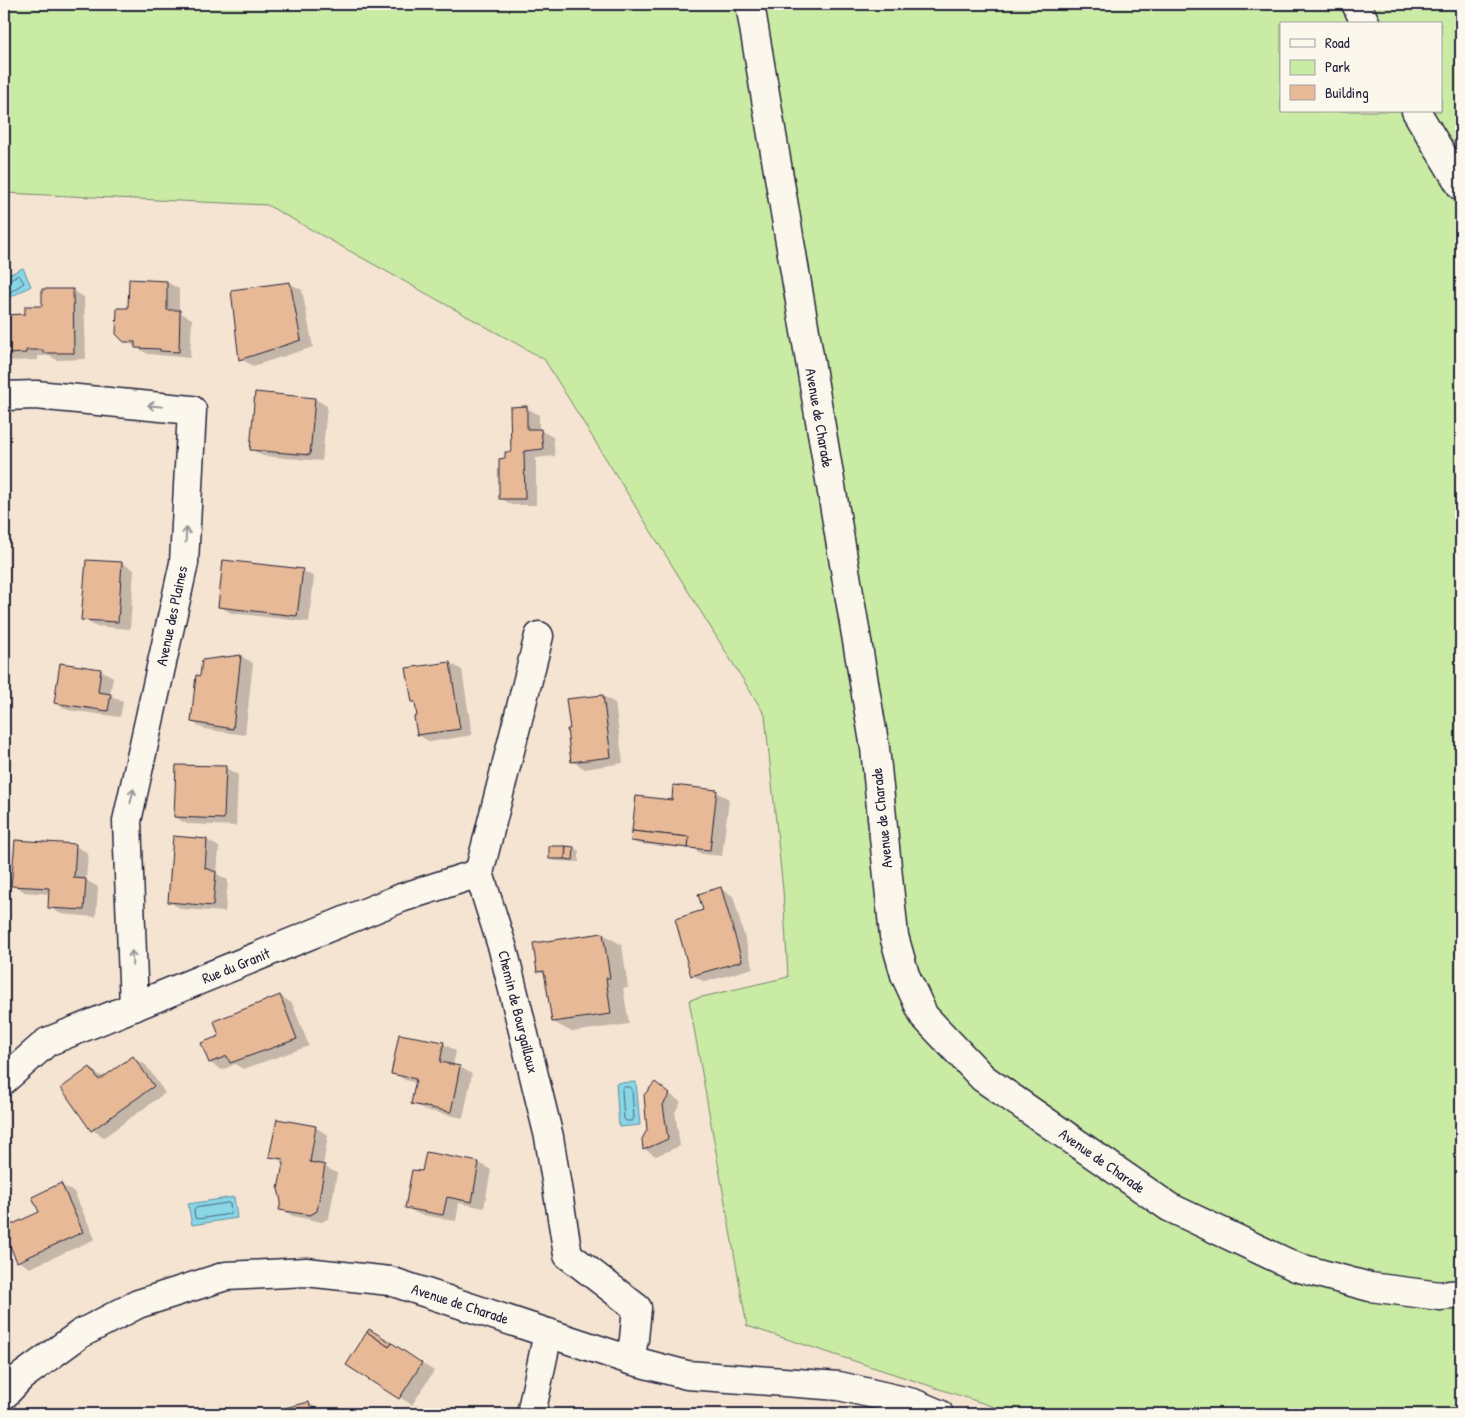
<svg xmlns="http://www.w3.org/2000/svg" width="1465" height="1418" font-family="'Patrick Hand',sans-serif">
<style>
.green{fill:#caeba3;stroke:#76866f;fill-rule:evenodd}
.water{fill:#88d6e6;stroke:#5f8ea2}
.shadow{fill:#0003}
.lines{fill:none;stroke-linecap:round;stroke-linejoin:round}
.shore{stroke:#4b6a7f;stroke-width:1}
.building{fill:#e7b997;stroke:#22223b}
.street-casing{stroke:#22223b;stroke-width:31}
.secondary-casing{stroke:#22223b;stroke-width:31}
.street{stroke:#fbf7ec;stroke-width:28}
.secondary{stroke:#fbf7ec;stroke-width:28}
.oneway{stroke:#99979c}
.labels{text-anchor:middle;stroke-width:4.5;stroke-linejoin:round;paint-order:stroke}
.street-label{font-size:15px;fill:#22223b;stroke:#fbf7ec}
</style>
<rect width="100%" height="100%" fill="#f5e4d2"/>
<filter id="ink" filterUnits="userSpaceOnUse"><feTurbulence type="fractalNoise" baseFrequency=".02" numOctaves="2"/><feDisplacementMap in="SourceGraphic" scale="10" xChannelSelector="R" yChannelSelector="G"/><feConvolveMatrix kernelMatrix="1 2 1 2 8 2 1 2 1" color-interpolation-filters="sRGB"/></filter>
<g filter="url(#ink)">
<path class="green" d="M4 4H1461V1414H1016L747 1326 689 1000 788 977 783 890 765 715 544 359 267 205 4 193ZM1281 24H1441V111H1281Z"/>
<g class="water">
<path d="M23 268 31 286 4 301V277Z"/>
<path d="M636 1082 640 1125 619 1127 616 1083Z"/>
<path d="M234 1197 237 1218 192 1225 188 1204Z"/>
</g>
<g class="shadow">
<path d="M131 280 167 282 179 289V312L192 319 190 358 148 354 125 341 130 310Z"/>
<path d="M289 283 302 290 313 347 253 366 241 359Z"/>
<path d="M72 290 84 297 86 359 57 360 50 356H38V360L8 361 4 358V316L26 315Z"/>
<path d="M315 399 327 406 322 461 263 456 251 449Z"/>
<path d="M527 408 539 415V430L553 437 555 456 536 458V505H512L500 498 506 460 512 453Z"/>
<path d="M122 563 134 570 130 629 95 626 83 619Z"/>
<path d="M302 570 314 577 309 622 231 613 219 606Z"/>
<path d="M241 656 253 663 245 735 204 729 192 722Z"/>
<path d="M450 663 462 670 472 735 430 742 418 735V717L416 703 413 701Z"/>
<path d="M101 670 113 677 110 695 123 702 120 717 68 710 56 703Z"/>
<path d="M603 696 615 703 623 763 585 769 573 762 572 730 568 700Z"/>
<path d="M226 768 238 775 236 826 187 824 175 817Z"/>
<path d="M716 792 729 799 722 856 702 854 694 849 638 844 632 841 673 802Z"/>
<path d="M207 840 219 847 217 874 228 880 225 912 182 909 169 902Z"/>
<path d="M75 846 88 853 86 880 98 887 96 917 61 914 49 907 50 894 25 892 13 885Z"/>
<path d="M573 848 579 851V862L555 861 550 858Z"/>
<path d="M721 889 733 896 753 968 705 982 692 975 704 911Z"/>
<path d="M603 934 622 945 628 988H623L629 1024 572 1032 553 1022 546 976 538 971Z"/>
<path d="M280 996 292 1003 309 1046 243 1069 235 1064 222 1070 210 1063 221 1037Z"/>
<path d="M444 1044 456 1051 453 1066 460 1067 472 1074 463 1118 425 1110 413 1103 416 1083 405 1080 393 1073Z"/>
<path d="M133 1058 146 1065 165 1093 104 1137 92 1130 90 1069 104 1078Z"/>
<path d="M655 1084 681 1102 675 1112 680 1146 656 1156 644 1149Z"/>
<path d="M278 1120 316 1128 328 1135 323 1166 337 1173 329 1218 322 1222 293 1216 281 1209 285 1163 271 1156Z"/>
<path d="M427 1153 479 1163 491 1170 484 1208 459 1203 456 1221 418 1214 406 1207 423 1173Z"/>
<path d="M61 1185 74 1192 95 1239 30 1268 18 1261 40 1213Z"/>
<path d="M404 1352 434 1371 412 1405 348 1364Z"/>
<path d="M308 1403 321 1410 322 1414H279L278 1411Z"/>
</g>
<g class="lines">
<g class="shore">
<path d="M4 281 19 275 24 283 4 296"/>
<path d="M624 1087H630L632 1089 634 1118 632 1121H626L624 1119 622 1090Z"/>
<path d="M228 1203 230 1204 231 1212 230 1214 198 1219 195 1218 194 1210 196 1208Z"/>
</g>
</g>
<g class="building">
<path d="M129 279 167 281V310H180L179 352 160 351V349L135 348V342H124L116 334 117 308H128Z"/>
<path d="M290 282 301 340 239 360 231 290Z"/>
<path d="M42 289H73L74 353H43V350H26V353L4 354V315L25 314V306H42Z"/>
<path d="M255 392 315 398 310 455 250 450Z"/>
<path d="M527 406V429H541L543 449 524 451 525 499H499V459L505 458V452H511L510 407Z"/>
<path d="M86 560 122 562 118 622 81 620Z"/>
<path d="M223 560 303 569 297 616 218 607Z"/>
<path d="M241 655 233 729 191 722 196 675 200 676 202 660Z"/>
<path d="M450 662 460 729 417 735 414 717 417 716 415 702H412L406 668Z"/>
<path d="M60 663 101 669 98 692 111 694 108 711 54 703Z"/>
<path d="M603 695 611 757 571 762 567 729H570L566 699Z"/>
<path d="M176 765 226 766 224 819 174 817Z"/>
<path d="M673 785 717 790 710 850 688 848 689 837 632 831 636 796 672 800Z"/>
<path d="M632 831 689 837 688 848 631 841Z"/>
<path d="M173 836 207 839 205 868 216 872 213 906 168 902Z"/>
<path d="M15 840 76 844 74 878 86 879 84 910 48 908 49 888 11 886Z"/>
<path d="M549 846H566L565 859H549Z"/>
<path d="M566 846 574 847 573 860 565 859Z"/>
<path d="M721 887 742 961 691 976 675 919 703 910 698 894Z"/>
<path d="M603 933 610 978H606L611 1014 552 1022 544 971 537 972 533 943Z"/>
<path d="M280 995 297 1039 230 1063 227 1056 209 1063 201 1043 219 1036 214 1021Z"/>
<path d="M399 1034 444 1042 440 1062 460 1066 451 1112 411 1104 416 1079 391 1074Z"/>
<path d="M133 1056 154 1086 91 1131 61 1088 90 1067 99 1080Z"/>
<path d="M655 1082 670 1094 663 1105 668 1139 643 1150 642 1139 647 1130 644 1095Z"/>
<path d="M277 1119 316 1126 310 1162 325 1165 317 1211 310 1215 279 1210 281 1201 278 1189 284 1159 269 1157Z"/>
<path d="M426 1152 479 1162 472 1202 447 1197 443 1215 405 1208 412 1170 422 1171Z"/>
<path d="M61 1183 83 1232 17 1262 4 1232V1228L39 1212 32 1197Z"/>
<path d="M369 1329 392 1343 389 1347 367 1332Z"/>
<path d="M367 1332 389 1347 392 1343 422 1363 399 1399 346 1365Z"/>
<path d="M309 1402 312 1414H277L276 1410Z"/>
</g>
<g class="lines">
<g class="street-casing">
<g id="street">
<path d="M4 396 36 395 192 410 184 563 127 821 134 1007"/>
<path d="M539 636 479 873 503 949 549 1137 568 1255 637 1308 634 1339 630 1360"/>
<path d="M4 1080 47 1042 401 898 479 873"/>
<path d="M531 1414 548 1333"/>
</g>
</g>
<g class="secondary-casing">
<g id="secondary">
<path d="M750 4 875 748 894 936 905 975 924 1016 983 1078 1169 1207 1296 1267 1370 1287 1440 1296 1461 1294"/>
<path d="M1356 4 1366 24"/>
<path d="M1416 111 1461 186"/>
<path d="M4 1395 21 1377 80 1334 138 1304 226 1276 306 1272 390 1281 630 1360 687 1375 839 1386 913 1403 939 1414"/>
</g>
</g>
<use href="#street" class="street"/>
<use href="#secondary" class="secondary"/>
</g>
<defs><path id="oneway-shaft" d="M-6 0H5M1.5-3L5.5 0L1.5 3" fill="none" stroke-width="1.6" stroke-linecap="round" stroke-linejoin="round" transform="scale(1.25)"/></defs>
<g class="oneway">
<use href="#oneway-shaft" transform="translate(155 406) rotate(-174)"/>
<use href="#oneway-shaft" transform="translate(186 535) rotate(-87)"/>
<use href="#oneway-shaft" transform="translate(132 796) rotate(-77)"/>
<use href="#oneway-shaft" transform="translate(132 958) rotate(-92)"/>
</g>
</g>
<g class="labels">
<g class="street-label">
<text transform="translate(819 418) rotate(80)" y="5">Avenue de Charade</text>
<text transform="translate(172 616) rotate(-78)" y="5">Avenue des Plaines</text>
<text transform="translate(882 818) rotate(-96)" y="5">Avenue de Charade</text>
<text transform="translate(236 966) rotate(-22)" y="5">Rue du Granit</text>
<text transform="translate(518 1012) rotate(76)" y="5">Chemin de Bourgailloux</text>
<text transform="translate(1102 1161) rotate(35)" y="5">Avenue de Charade</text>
<text transform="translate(460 1304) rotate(18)" y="5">Avenue de Charade</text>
</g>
</g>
<rect width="1465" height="1418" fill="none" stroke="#fbf7ec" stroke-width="20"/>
<rect x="10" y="10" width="1445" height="1398" fill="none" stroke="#22223b" stroke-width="2" filter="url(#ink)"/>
<rect x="1280" y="22" width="162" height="90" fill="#fbf7ec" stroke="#a4a2a5"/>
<rect x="1290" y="39" width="25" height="8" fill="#fbf7ec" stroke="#a4a2a5"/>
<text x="1325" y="48" font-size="15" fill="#22223b">Road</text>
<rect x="1290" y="60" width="25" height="15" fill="#caeba3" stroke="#a4a2a5"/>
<text x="1325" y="72" font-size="15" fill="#22223b">Park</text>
<rect x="1290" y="85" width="25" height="15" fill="#e7b997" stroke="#a4a2a5"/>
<text x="1325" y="98" font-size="15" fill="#22223b">Building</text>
</svg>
